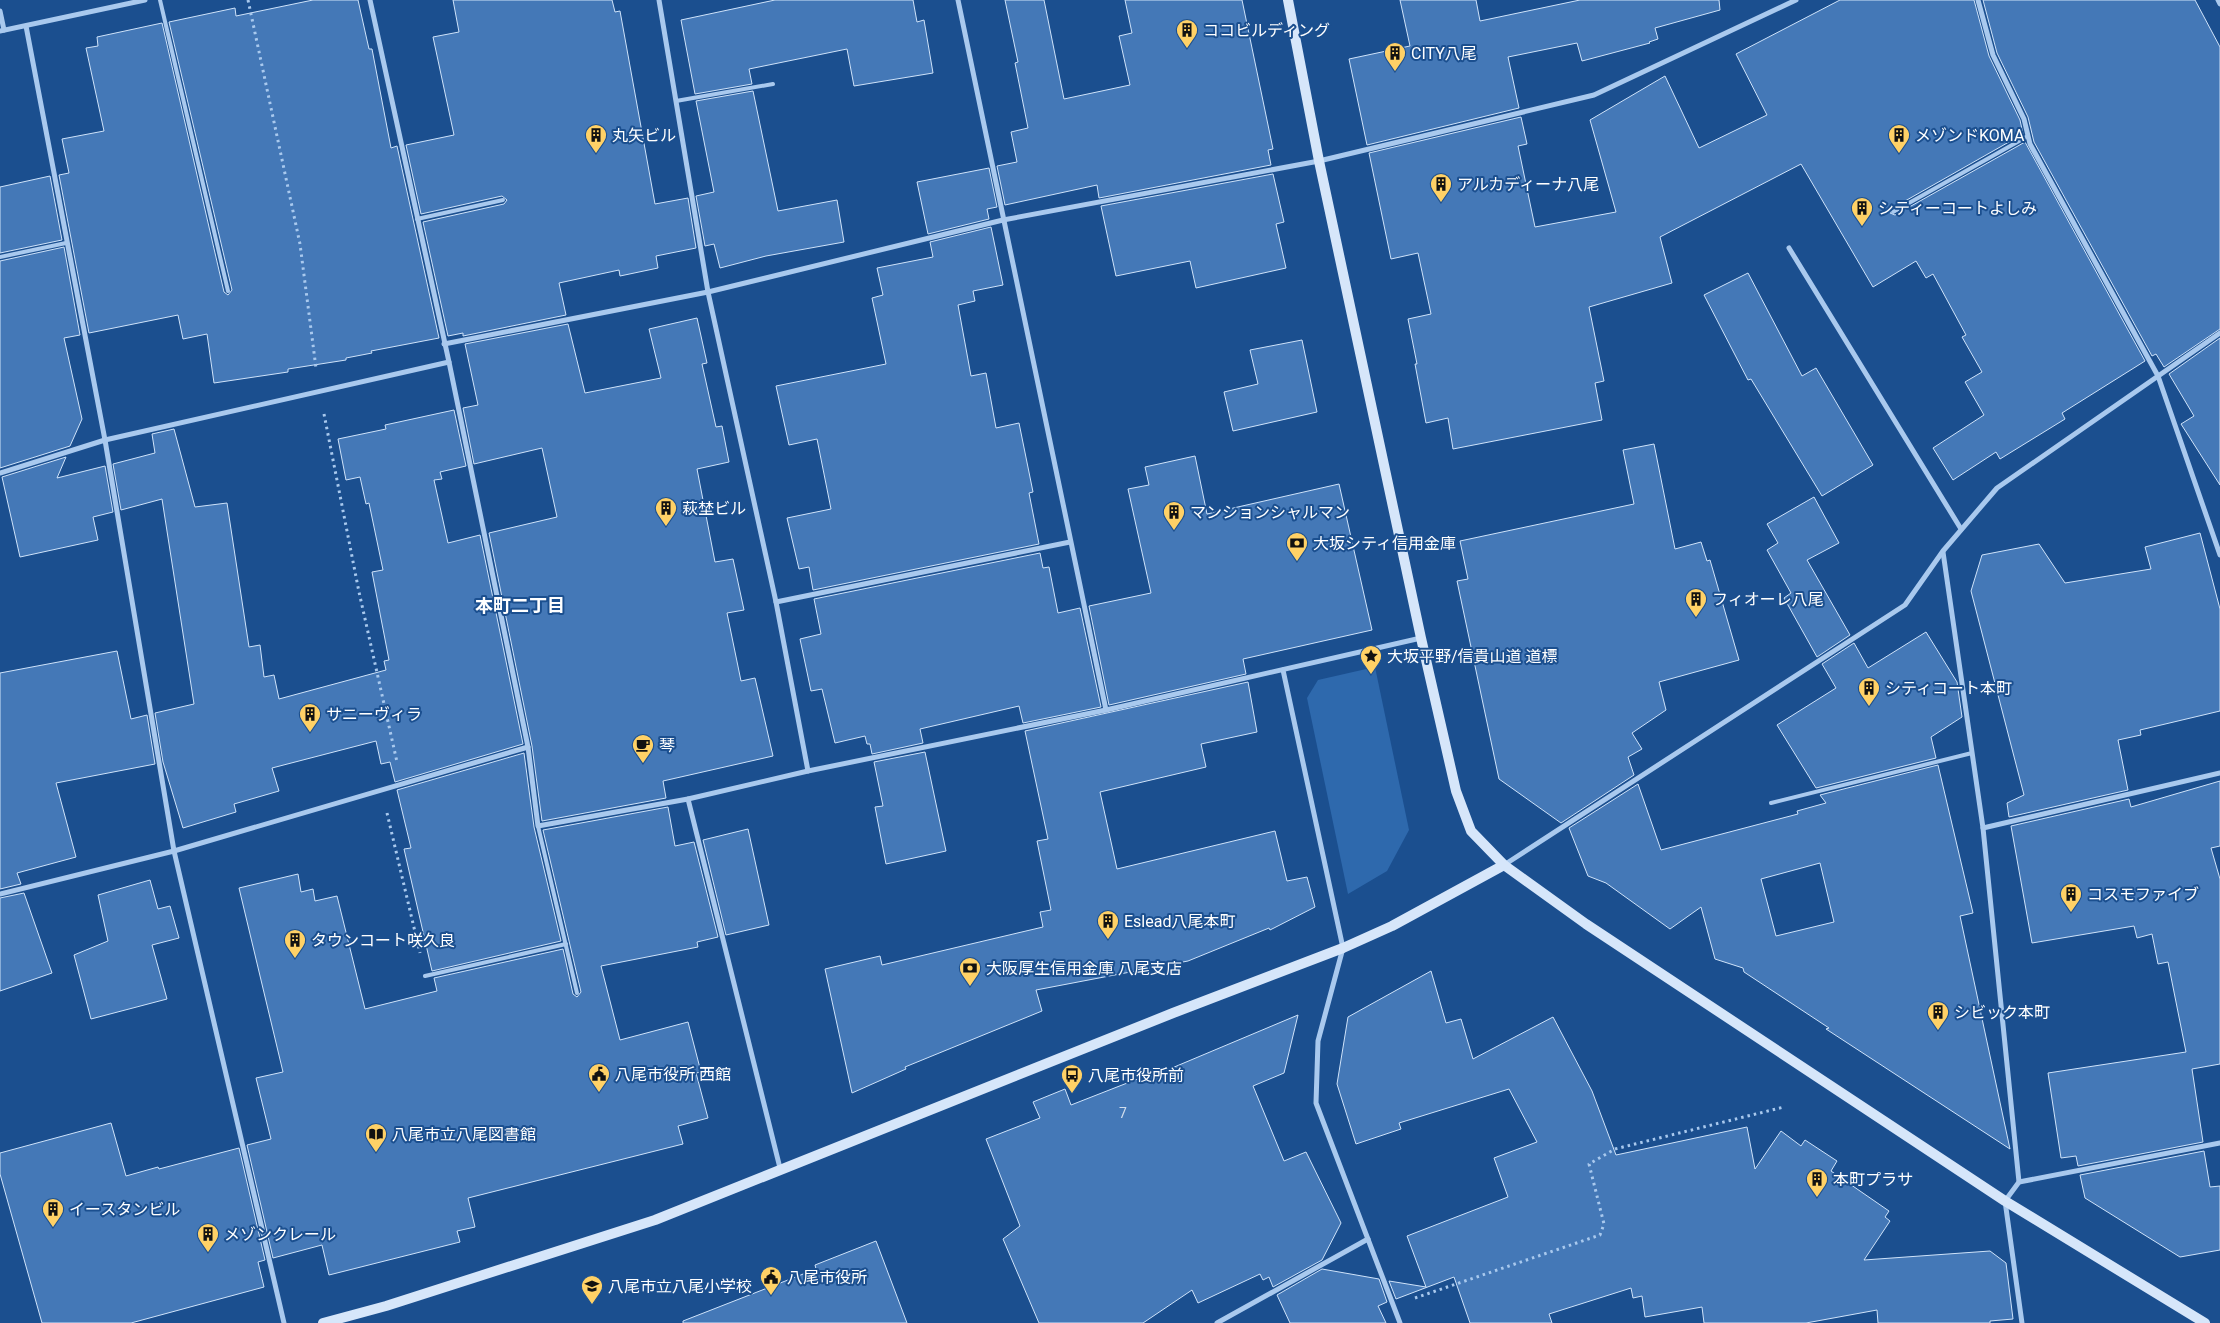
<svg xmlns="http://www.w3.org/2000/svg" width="2220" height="1323" font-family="Roboto,'Noto Sans JP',sans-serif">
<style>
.green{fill:#2e69ad}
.building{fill:#4478b7;stroke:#cfe3fa;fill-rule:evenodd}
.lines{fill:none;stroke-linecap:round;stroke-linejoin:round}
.path{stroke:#a9c9ee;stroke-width:3;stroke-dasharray:2.5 4;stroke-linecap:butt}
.lane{stroke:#a9c9ee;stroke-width:4}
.street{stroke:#a9c9ee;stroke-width:5}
.secondary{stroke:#d6e6fa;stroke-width:10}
.labels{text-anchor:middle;stroke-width:4;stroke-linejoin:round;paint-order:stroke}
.number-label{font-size:14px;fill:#d0dded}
.poi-label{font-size:16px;fill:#fff;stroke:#1b4f8f;text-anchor:start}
.neighbourhood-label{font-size:18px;font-weight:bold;fill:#fff;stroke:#1b4f8f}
</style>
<rect width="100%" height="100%" fill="#1b4f8f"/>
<path class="green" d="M1375 667 1409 830 1387 871 1348 894 1307 698 1318 680Z"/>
<g class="building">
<path d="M313 0H358L369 49H372L391 148 397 146 439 338 371 351 372 353 346 358V360L288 369V372L214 383 207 334 183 339 178 315 89 333 59 175 69 173 62 139 104 131 86 48 98 46 97 37 162 23 224 292 228 295 232 290 169 22 235 8 236 16Z"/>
<path d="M453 0H612L615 12 620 11 655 204 688 198 696 248 656 256 658 268 620 276 619 270 559 283 566 315 463 336V333L448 336 423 222 504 204 507 200 502 196 421 214 406 145 454 135 433 37 459 32Z"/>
<path d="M775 0H913L917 22 924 20 933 73 854 86 847 49 749 69 752 84 695 94 681 20Z"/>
<path d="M1005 0H1044L1064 99 1130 85 1119 36 1132 33 1125 0H1242L1273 149 1268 150 1271 165 1099 198 1097 185 1005 205 997 166 1017 162 1011 132 1028 128 1015 63 1018 62Z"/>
<path d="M1400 0H1476L1480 21 1580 0H1719L1720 10 1655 28 1658 39 1649 42 1650 43 1582 61 1577 43 1508 57 1519 108 1367 145 1349 59 1410 46Z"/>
<path d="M1840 0H1974L1989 56 2020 120 2023 134 1891 209 1890 213 1895 215 2025 142 2145 361 2062 413 2065 419 2000 459 1996 452 1953 480 1933 448 1984 415 1965 382 1982 372 1962 337 1966 335 1933 274 1926 278 1916 261 1873 287 1801 164 1660 237 1672 283 1589 307 1604 381 1595 383 1602 420 1453 449 1448 418 1426 423 1415 364H1417L1408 319 1431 314 1418 253 1391 259 1369 153 1521 117 1527 144 1518 146 1535 227 1616 212 1590 120 1665 76 1699 148 1767 115 1736 54Z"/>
<path d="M1983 0H2195L2220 47V329L2164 367 2156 354 2152 356 2034 142 2028 117 1997 53Z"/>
<path d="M753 91 778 211 837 200 844 242 766 256 720 268 714 244 705 246 696 196 714 192 696 101Z"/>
<path d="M989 168 997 207 987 209 989 219 928 234 917 182Z"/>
<path d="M1273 174 1284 222 1276 224 1286 268 1196 288 1190 261 1116 276 1101 206Z"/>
<path d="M50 176 62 240 0 253V187Z"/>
<path d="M991 227 1003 285 973 291 975 301 958 305 971 376 986 373 996 428 1019 423 1033 492 1029 493 1039 544 813 590 809 567 799 569 787 518 831 509 817 439 789 445 776 386 886 364 872 298 883 295 877 268 933 257 930 242Z"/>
<path d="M64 247 80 335 64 338 82 419 70 446 0 468V261Z"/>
<path d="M1748 273 1802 376 1816 368 1873 465 1822 496 1751 379 1748 380 1704 295Z"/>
<path d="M697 318 707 363 702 364 716 427 722 426 729 462 697 469 715 562 733 559 744 610 727 613 741 681 755 678 773 756 663 781 666 798 542 821 532 746 489 533 557 517 542 448 474 464 463 408 478 405 465 344 568 324 585 393 661 378 649 329Z"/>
<path d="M2220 338V485L2181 424 2194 416 2169 374Z"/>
<path d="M1302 340 1317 412 1233 431 1224 392 1258 384 1250 350Z"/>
<path d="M454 410 466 466 440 472 442 479 434 480 448 543 480 535 523 744 395 782 390 762 381 764 376 741 272 768 279 791 234 804 236 812 183 828 163 762 155 713 194 704 162 499 121 510 113 464 155 453 152 434 174 429 195 507 227 503 249 647 260 645 264 677 274 675 279 699 386 670 384 661 389 660 372 572 383 570 369 503 366 504 360 477 346 480 338 439 386 429 385 425Z"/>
<path d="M1654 444 1675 549 1701 542 1707 561 1710 560 1739 660 1659 682 1666 710 1632 733 1642 749 1628 757 1634 775 1561 823 1499 779 1457 581 1468 579 1460 541 1634 504 1623 450Z"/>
<path d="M1195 456 1207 514 1339 484 1372 630 1243 659 1246 674 1109 705 1089 606 1151 593 1128 489 1149 485 1145 467Z"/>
<path d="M66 457 57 478 105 466 113 512 93 517 98 540 20 557 2 477Z"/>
<path d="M1814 497 1839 543 1807 560 1850 635 1817 657 1784 598 1791 593 1767 550 1778 543 1767 524Z"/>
<path d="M2200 533 2220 609V711L2140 730 2141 735 2118 740 2128 790 2009 817 2007 803 2024 795 1971 591 1982 555 2039 544 2065 583 2151 569 2145 547Z"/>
<path d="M1040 553 1043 568 1049 567 1058 613 1080 608 1101 707 1023 723 1019 706 920 729 923 743 872 754 870 744H867L865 736 835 743 822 689 811 691 800 639 821 634 814 599Z"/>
<path d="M1926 632 1957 682 1962 717 1931 737 1936 758 1816 788 1777 725 1836 688 1822 664 1854 643 1868 668Z"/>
<path d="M117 651 131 719 147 715 155 764 56 783 76 857 17 873 21 884 0 889V673Z"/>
<path d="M1248 682 1257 732 1201 744 1206 767 1100 792 1117 869 1275 831 1287 881 1307 877 1315 907 1270 930 1269 928 1188 961 1036 990 1042 1011 905 1067 906 1069 852 1093 825 969 880 956 882 965 1043 927 1040 912 1051 910 1037 841 1048 839 1025 731Z"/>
<path d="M925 752 946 851 886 864 875 807 883 806 874 762Z"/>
<path d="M524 753 534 827 561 941 432 971 404 849 411 848 397 790Z"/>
<path d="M1938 765 1973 913 1960 916 2010 1149 1826 1029 1829 1028 1744 972 1743 968 1715 959 1701 907 1670 929 1606 883 1588 876 1569 828 1638 784 1661 850 1798 814 1797 811 1826 803 1820 795ZM1820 863 1834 922 1776 936 1761 879Z"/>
<path d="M2220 781V846L2211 848 2220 879V1064L2192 1069 2203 1142 2078 1166 2076 1156 2061 1158 2048 1073 2186 1052 2168 962 2158 964 2152 934 2137 938 2134 926 2032 943 2011 826 2129 799 2131 807Z"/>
<path d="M668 807 675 846 694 842 718 937 697 942 698 947 601 966 620 1040 688 1022 701 1072 696 1073 708 1118 678 1126 683 1144 468 1198 475 1227 457 1231 460 1242 329 1275 322 1245 273 1258 247 1145 271 1139 256 1078 283 1072 239 888 298 874 301 892 313 889 315 901 337 896 365 1009 437 991 434 978 563 949 573 994 577 997 581 992 543 830Z"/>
<path d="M748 829 769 925 726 935 703 840Z"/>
<path d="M150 880 158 909 170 906 179 938 152 945 167 999 91 1019 74 955 108 941 98 895Z"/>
<path d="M24 893 52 973 0 991V898Z"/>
<path d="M1431 971 1446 1023 1461 1019 1473 1059 1553 1017 1592 1091 1616 1155 1747 1127 1755 1169 1781 1131 1801 1146 1805 1140 1837 1161 1831 1171 1889 1211 1885 1217 1890 1221 1864 1260 1990 1251 2006 1263 2013 1319 1990 1321V1323H1878L1877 1310 1806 1323H1704L1702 1307 1645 1317 1642 1296 1633 1298 1631 1288 1549 1314 1552 1323H1470L1454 1277 1396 1299 1389 1281 1426 1287 1407 1236 1508 1197 1494 1158 1537 1142 1509 1089 1399 1123 1401 1129 1356 1144 1337 1084 1348 1017Z"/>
<path d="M1298 1015 1284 1073 1253 1086 1284 1161 1306 1152 1341 1223 1322 1260 1273 1287 1269 1277 1263 1280 1260 1274 1198 1303 1192 1290 1143 1323H1039L1003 1239 1020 1226 986 1139 1040 1118 1033 1102 1065 1089 1071 1105 1140 1078 1141 1081Z"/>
<path d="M111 1123 126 1176 158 1167 159 1169 239 1148 265 1260 258 1262 264 1287 131 1323H42L0 1174V1153Z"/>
<path d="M2204 1151 2210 1187 2220 1186V1250L2180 1257 2085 1198 2080 1175Z"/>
<path d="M876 1241 907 1323H683V1321L816 1269 815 1265Z"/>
<path d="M1322 1269 1379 1279 1387 1302 1378 1306 1386 1323H1290L1277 1295Z"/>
</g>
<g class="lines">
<g class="path">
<path d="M248 0 300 244 316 368"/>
<path d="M324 414 359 592 397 762"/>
<path d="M387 813 420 953"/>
<path d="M1415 1298 1600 1235 1604 1224 1589 1164 1615 1149 1784 1107"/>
</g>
<g class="lane">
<path d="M160 0 228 291"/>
<path d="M676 101 773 84"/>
<path d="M1893 212 2028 136"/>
<path d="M417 219 503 200"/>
<path d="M0 257 66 243"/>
<path d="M1771 803 1972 753"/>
<path d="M538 826 577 993"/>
<path d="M425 976 566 944"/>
</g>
<g class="street">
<path d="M370 0 449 362 528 747 538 826 688 799 808 771 1106 710 1421 638"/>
<path d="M659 0 708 292 776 602 808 771"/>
<path d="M958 0 1106 710"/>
<path d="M1978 0 1993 55 2024 119 2030 144 2158 376 2220 555"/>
<path d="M2218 0 2220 4"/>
<path d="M0 11 4 30"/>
<path d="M26 26 105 440 174 851 284 1323"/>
<path d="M0 31 145 0"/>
<path d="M1789 248 1961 529"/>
<path d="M444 344 708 292 1003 220 1319 161 1594 95 1796 0"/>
<path d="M0 473 105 440 449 362"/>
<path d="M1943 552 1983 828 2019 1182 2005 1201 2022 1323"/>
<path d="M776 602 1070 542"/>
<path d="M1283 670 1343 948 1318 1041 1316 1103 1400 1323"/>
<path d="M688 799 780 1168"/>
<path d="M1983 828 2220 773"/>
<path d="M1504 865 1905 605 1943 551 1997 488 2220 333"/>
<path d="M0 894 174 851 528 747"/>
<path d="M2019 1182 2220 1143"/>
<path d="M1217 1323 1368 1239"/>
</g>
<g class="secondary">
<path d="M1288 0 1319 161 1421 638 1456 791 1471 831 1504 865 1586 924 2005 1201 2205 1323"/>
<path d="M323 1323 386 1306 655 1220 1173 1013 1343 948 1392 926 1504 865"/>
</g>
</g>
<defs>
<g id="building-pin" transform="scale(1.125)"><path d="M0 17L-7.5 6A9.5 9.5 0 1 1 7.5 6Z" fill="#ffd166" stroke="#1b4f8f"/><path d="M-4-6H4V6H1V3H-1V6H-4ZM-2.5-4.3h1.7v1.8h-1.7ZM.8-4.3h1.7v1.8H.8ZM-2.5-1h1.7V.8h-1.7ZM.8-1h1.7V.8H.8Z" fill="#111"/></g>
<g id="bank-pin" transform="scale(1.125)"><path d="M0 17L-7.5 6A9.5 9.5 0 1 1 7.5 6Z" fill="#ffd166" stroke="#1b4f8f"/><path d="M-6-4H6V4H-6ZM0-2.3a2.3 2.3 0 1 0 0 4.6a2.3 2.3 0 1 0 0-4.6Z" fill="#111"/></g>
<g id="sight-pin" transform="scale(1.125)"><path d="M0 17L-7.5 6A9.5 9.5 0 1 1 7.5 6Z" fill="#ffd166" stroke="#1b4f8f"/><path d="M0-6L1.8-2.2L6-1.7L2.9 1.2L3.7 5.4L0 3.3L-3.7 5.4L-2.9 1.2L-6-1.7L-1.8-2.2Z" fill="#111"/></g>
<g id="cafe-pin" transform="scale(1.125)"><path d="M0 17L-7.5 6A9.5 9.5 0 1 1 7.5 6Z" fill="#ffd166" stroke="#1b4f8f"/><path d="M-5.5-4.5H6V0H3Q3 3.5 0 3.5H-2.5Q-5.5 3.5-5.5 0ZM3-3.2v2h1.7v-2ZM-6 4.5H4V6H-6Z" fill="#111"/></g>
<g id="civic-pin" transform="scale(1.125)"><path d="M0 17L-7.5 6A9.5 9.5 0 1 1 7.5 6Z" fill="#ffd166" stroke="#1b4f8f"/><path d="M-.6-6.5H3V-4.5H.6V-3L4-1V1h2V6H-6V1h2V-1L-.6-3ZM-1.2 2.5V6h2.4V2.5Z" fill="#111"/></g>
<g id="bus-pin" transform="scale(1.125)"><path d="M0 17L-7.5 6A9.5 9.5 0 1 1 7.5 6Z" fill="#ffd166" stroke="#1b4f8f"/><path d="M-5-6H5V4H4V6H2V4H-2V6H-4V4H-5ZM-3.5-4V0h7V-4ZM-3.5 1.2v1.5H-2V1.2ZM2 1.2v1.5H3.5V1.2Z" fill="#111"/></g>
<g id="library-pin" transform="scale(1.125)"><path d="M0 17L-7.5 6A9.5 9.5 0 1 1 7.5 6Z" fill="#ffd166" stroke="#1b4f8f"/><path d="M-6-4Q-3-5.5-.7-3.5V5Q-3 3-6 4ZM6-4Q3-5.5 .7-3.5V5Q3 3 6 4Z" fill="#111"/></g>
<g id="school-pin" transform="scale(1.125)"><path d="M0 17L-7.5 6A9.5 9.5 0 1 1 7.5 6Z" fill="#ffd166" stroke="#1b4f8f"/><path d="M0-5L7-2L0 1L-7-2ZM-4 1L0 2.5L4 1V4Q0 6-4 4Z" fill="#111"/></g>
</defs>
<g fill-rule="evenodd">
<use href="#building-pin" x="1187" y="30"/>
<use href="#building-pin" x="1395" y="53"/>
<use href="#building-pin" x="596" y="135"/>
<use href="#building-pin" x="1899" y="135"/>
<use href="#building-pin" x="1441" y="184"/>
<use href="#building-pin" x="1862" y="208"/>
<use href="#building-pin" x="666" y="508"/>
<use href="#building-pin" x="1174" y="512"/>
<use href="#bank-pin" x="1297" y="543"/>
<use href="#building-pin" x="1696" y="599"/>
<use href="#sight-pin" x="1371" y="656"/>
<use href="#building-pin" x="1869" y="688"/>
<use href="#building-pin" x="310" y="714"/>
<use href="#cafe-pin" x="643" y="745"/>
<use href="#building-pin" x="2071" y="894"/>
<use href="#building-pin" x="1108" y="921"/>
<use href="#building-pin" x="295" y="940"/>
<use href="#bank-pin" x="970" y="968"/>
<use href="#building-pin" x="1938" y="1012"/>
<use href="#civic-pin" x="599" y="1074"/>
<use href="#bus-pin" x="1072" y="1075"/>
<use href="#library-pin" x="376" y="1134"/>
<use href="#building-pin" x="1817" y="1179"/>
<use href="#building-pin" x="53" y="1209"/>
<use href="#building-pin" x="208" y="1234"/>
<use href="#civic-pin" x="771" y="1277"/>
<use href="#school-pin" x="592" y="1286"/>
</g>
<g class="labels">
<g class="number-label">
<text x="1123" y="1118">7</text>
</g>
<g class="poi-label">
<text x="1203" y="36">ココビルディング</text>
<text x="1411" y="59">CITY八尾</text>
<text x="612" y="141">丸矢ビル</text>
<text x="1915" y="141">メゾンドKOMA</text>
<text x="1457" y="190">アルカディーナ八尾</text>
<text x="1878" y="214">シティーコートよしみ</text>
<text x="682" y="514">萩埜ビル</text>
<text x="1190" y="518">マンションシャルマン</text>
<text x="1313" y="549">大坂シティ信用金庫</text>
<text x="1712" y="605">フィオーレ八尾</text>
<text x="1387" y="662">大坂平野/信貴山道 道標</text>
<text x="1885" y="694">シティコート本町</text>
<text x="326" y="720">サニーヴィラ</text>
<text x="659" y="751">琴</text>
<text x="2087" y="900">コスモファイブ</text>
<text x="1124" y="927">Eslead八尾本町</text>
<text x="311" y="946">タウンコート咲久良</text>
<text x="986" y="974">大阪厚生信用金庫 八尾支店</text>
<text x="1954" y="1018">シビック本町</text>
<text x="615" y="1080">八尾市役所 西館</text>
<text x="1088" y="1081">八尾市役所前</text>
<text x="392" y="1140">八尾市立八尾図書館</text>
<text x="1833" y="1185">本町プラサ</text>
<text x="69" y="1215">イースタンビル</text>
<text x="224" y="1240">メゾンクレール</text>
<text x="787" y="1283">八尾市役所</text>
<text x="608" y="1292">八尾市立八尾小学校</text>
</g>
<g class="neighbourhood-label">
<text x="520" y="612">本町二丁目</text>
</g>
</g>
</svg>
